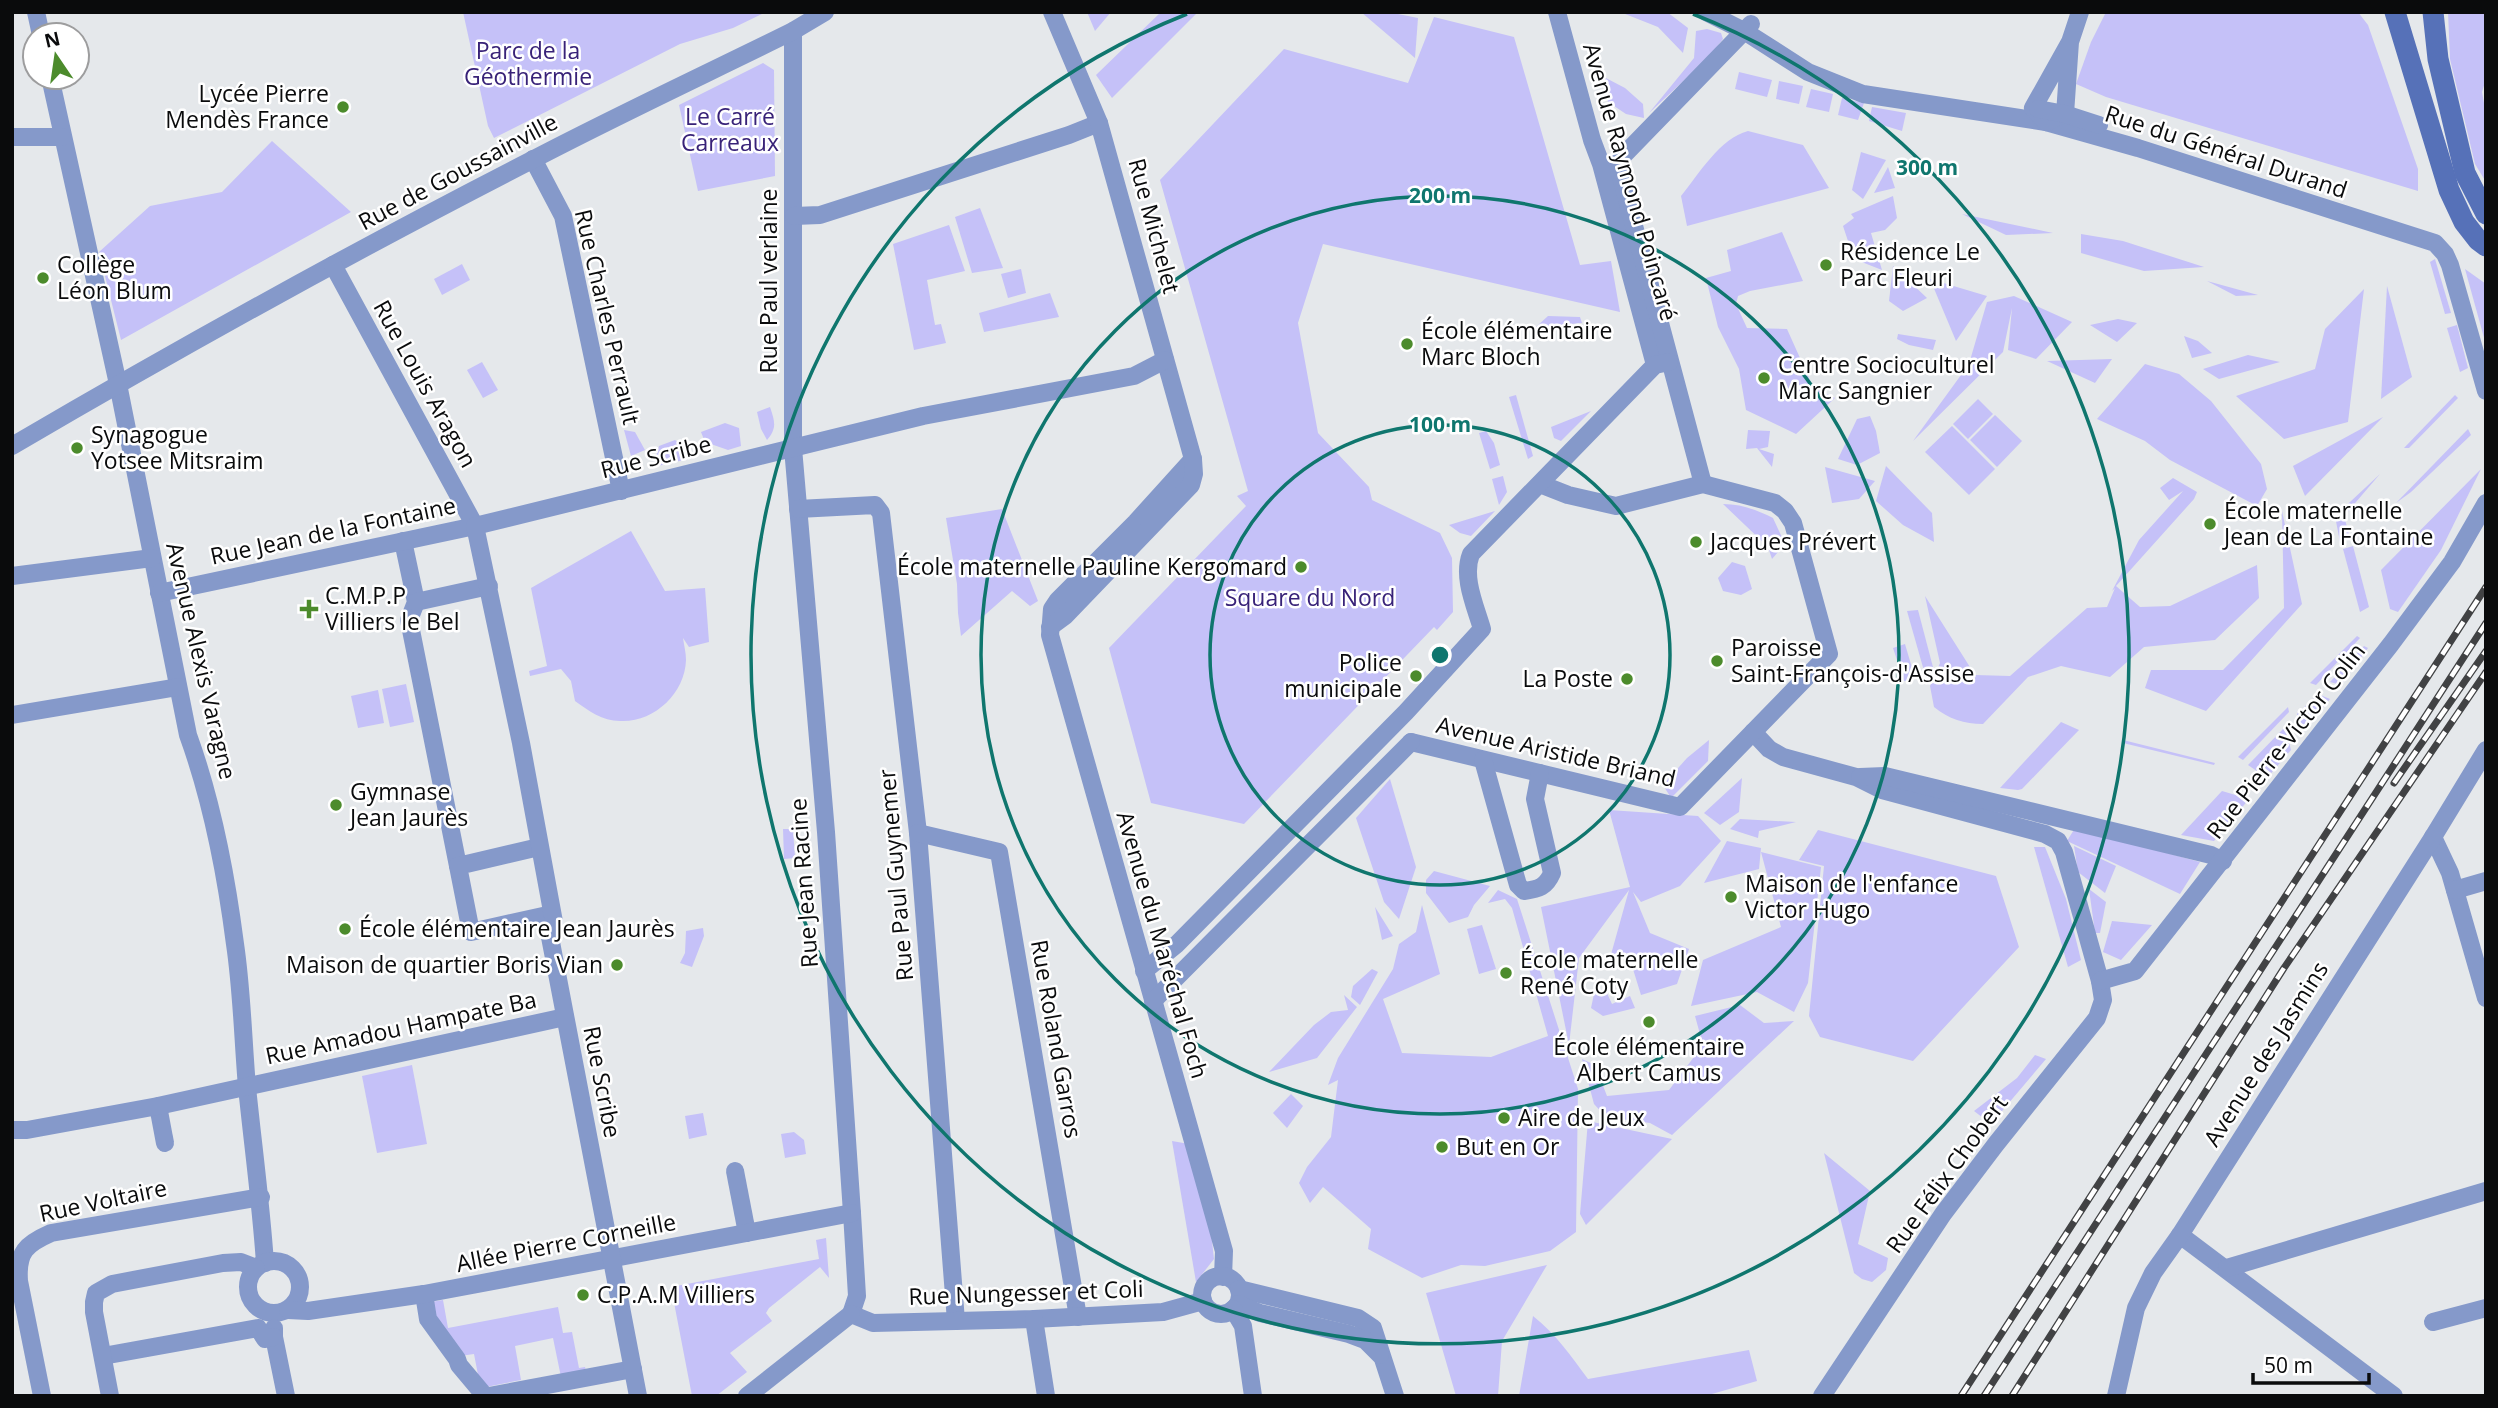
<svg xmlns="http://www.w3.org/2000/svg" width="2498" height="1408" font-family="'Open Sans',sans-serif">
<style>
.green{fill:#c5c1f8}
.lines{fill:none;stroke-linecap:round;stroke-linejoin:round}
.street{stroke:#8599ca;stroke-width:18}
.secondary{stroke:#5671b8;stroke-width:21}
.rail-casing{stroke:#414244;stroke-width:7}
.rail{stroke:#fff;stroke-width:4.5;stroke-dasharray:13;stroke-linecap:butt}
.ring{fill:none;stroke:#0f766e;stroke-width:3.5}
.poi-dot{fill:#4c8b2c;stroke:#fff;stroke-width:2.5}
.labels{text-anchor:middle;stroke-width:5;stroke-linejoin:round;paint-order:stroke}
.park-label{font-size:23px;fill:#382278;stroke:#fff}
.poi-label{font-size:23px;fill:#0a0b0c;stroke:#fff;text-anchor:start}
.street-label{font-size:23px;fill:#0a0b0c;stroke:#fff}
.centre{fill:#0f766e;stroke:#fff;stroke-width:3.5}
.ring-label{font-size:21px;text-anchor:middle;font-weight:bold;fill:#0f766e;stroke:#fff;stroke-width:5;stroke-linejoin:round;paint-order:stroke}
</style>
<rect width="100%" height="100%" fill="#e5e8eb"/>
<g class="green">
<path d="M463 12H766L733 28 680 44 494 138 488 126Z"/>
<path d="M1087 12H1111L1095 31Z"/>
<path d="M1161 12H1198L1112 98 1096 75Z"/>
<path d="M1361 12H1388L1418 18 1415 58Z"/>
<path d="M1620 12H1667L1688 28 1683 53 1658 27Z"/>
<path d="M2106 12H2358L2368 25 2418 169V191L2106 97 2076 84 2091 42Z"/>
<path d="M2448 12H2486V79L2482 92 2486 114V182L2475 164 2450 59Z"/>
<path d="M1434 17 1514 37 1580 265 1611 261 1620 312 1323 244 1298 323 1318 433 1369 487 1372 500 1440 533 1452 558 1453 612 1437 630 1434 627 1244 824 1151 803 1109 648 1246 506 1237 496 1248 491 1160 180 1284 49 1408 83Z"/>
<path d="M1707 29 1721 33 1723 39 1708 58 1649 113 1694 58 1696 31Z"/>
<path d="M763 63 774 70 775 176 698 191 679 105Z"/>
<path d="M1739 72 1772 80 1767 97 1735 89Z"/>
<path d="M1602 76 1625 88 1643 104 1644 118 1626 114 1608 102Z"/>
<path d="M1779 81 1803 86 1799 104 1776 99Z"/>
<path d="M1811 89 1833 94 1829 112 1806 107Z"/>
<path d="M1842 98 1864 103 1858 120 1838 115Z"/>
<path d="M1872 107 1906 113 1902 131 1869 121Z"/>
<path d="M1748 131 1803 145 1829 188 1687 226 1681 196C1699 174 1720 138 1748 131Z"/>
<path d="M272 141 351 212 121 340 99 252 150 206 222 192Z"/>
<path d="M1861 152 1886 160 1863 199 1852 190Z"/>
<path d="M1888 167 1895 188 1874 193Z"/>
<path d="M1893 196 1897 218 1885 230 1871 233 1882 270 1854 259 1843 226 1854 218 1851 214Z"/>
<path d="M980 208 1003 268 972 273 955 217Z"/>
<path d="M1962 214 2053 233 2006 235Z"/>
<path d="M949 225 965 271 927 280 935 325 941 324 946 343 914 350 893 244Z"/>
<path d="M1782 232 1803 281 1750 291 1738 296 1736 304 1747 328 1787 329 1813 387 1835 398 1796 434 1746 410 1739 369 1718 327 1706 278 1731 271 1727 250Z"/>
<path d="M2081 234 2123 241 2204 267 2144 271 2081 253Z"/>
<path d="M2435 259 2451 313 2445 314 2430 262Z"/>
<path d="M462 264 470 280 442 295 434 279Z"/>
<path d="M1893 266 1927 298 1903 311 1889 301Z"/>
<path d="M1021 269 1026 293 1008 298 1001 274Z"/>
<path d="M2465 269 2486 284V345Z"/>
<path d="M1930 279 1987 296 1956 341Z"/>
<path d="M2207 281 2258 295 2236 296Z"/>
<path d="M2387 286 2412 377 2381 399Z"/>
<path d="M2364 289 2348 422 2284 439 2236 396 2315 369 2325 329Z"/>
<path d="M1050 293 1059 317 984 332 979 313Z"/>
<path d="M2014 296 2072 322 2036 359 2008 350 2012 308 2003 352 1913 441 1969 364 1987 302Z"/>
<path d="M1548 316 1580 317 1582 323 1536 327Z"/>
<path d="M2118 319 2137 323 2117 342 2090 325Z"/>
<path d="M2457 325 2468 368 2460 372 2447 328Z"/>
<path d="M1898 334 1936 340 1933 350 1909 345 1897 339Z"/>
<path d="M2184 336 2198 341 2212 353 2192 358Z"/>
<path d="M2248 355 2280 362 2219 379 2203 369Z"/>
<path d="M2112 359 2095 383 2047 361Z"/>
<path d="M482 362 498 390 483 398 467 370Z"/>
<path d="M2145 364 2179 374 2211 401 2261 464 2267 489 2257 506 2170 460 2145 441 2097 419Z"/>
<path d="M1516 395 1533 456 1528 459 1509 397Z"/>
<path d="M2455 395 2458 398 2409 448H2404Z"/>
<path d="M1978 399 1993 414 1968 439 1953 424Z"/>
<path d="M770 407C775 422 777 428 767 440L761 429 757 412Z"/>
<path d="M1591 411 1561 441 1554 438 1551 427Z"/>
<path d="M1995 415 2022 441 1997 467 1970 440Z"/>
<path d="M1870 416 1876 431 1880 453 1857 465 1838 459 1857 419Z"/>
<path d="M2383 417 2305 496 2293 466Z"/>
<path d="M725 423 739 428 741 446 728 450 705 442 701 432Z"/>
<path d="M1952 426 1995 469 1969 495 1925 452Z"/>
<path d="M2468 429 2471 435 2411 492 2396 503Z"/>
<path d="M624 430 635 432 645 450 631 456Z"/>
<path d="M1748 430 1770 431 1768 447 1759 449 1774 454 1772 467 1757 448 1746 449Z"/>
<path d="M1486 431 1494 443 1500 465 1490 469 1479 433Z"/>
<path d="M675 440 697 457 653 467 659 446Z"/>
<path d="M1886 466 1932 513 1934 542 1903 525 1876 501Z"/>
<path d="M1825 467 1875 481 1859 499 1832 503Z"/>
<path d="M2481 469 2441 550 2398 612 2390 609 2381 570Z"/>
<path d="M2380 474 2344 516 2350 538 2340 542 2335 516Z"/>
<path d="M1503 476 1507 492 1499 505 1492 479Z"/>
<path d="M2173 478 2197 492 2194 499 2116 586 2140 607 2170 606 2257 565 2259 598 2215 640 2144 647 2110 677 2061 666 2028 677 1983 724C1964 724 1949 719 1934 707L1930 686 1940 663 1925 596 1975 675 2010 676 2087 608 2107 607 2115 588 2112 591 2139 540 2183 491 2169 500 2160 488Z"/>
<path d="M1723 504C1741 504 1757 510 1773 518L1785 544 1772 559 1768 547Z"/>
<path d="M1002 509 1038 601 1030 606 1012 591 961 636 958 613 957 584 946 518Z"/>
<path d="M1495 511 1471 536 1460 533 1449 525Z"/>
<path d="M2282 511 2302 604 2206 711 2145 688 2151 670H2223L2284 608Z"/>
<path d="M631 531 665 591 705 588 709 642 689 647 683 638C684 645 686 653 686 660 685 694 653 723 620 721 602 721 589 711 575 701L571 681 561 669 530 676 529 671 547 666 531 588Z"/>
<path d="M2353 546 2369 607 2360 612 2343 549Z"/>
<path d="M1732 562 1745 566 1752 589 1741 595 1723 591 1718 578Z"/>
<path d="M1918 610 1934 671 1928 685 1907 611Z"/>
<path d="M2357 636 2360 638 2316 685 2310 683Z"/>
<path d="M1905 644 1915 678 1904 681 1893 648Z"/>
<path d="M2364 646 2368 648 2341 685 2330 682Z"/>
<path d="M406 684 414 722 390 727 382 689Z"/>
<path d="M378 690 384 723 358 728 351 696Z"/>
<path d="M2318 694 2330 699 2302 734 2297 714Z"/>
<path d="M2288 707 2289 712 2243 760 2238 757Z"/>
<path d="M2061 722 2079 730 2022 789 2018 790 2000 788Z"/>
<path d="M2285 727 2291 750 2267 778 2248 765Z"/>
<path d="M1709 740 1708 761 1671 798 1663 785 1687 758Z"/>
<path d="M2123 740 2215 763 2214 765 2123 743Z"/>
<path d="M1742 778 1739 812 1720 825 1704 813Z"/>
<path d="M1390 779 1416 867 1399 919 1384 902 1356 818Z"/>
<path d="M2222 791 2249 799 2214 841 2181 835Z"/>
<path d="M1609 810 1698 816 1721 841 1680 886 1641 902 1633 892 1650 933 1689 949 1677 984 1641 995 1628 953 1610 958 1629 890 1579 958 1569 1045 1541 907 1630 887Z"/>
<path d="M1740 819 1796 822 1759 831 1758 838 1730 829Z"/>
<path d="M2075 828 2200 862 2180 894 2067 841Z"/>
<path d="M783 829H793L795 858 784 859Z"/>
<path d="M1818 830 1996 876 2019 947 1913 1061 1820 1037 1809 1016 1824 866 1799 860Z"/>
<path d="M1727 841 1761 848 1759 869 1704 883Z"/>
<path d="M2074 846 2116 866 2105 893 2078 872Z"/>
<path d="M2034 847H2045L2066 899 2081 960 2068 967Z"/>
<path d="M1761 852 1821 867 1808 983 1794 1012 1757 992 1691 1006 1703 960 1781 927Z"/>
<path d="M1434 871 1490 886 1474 905 1468 917 1449 923 1426 893V880Z"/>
<path d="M2089 889 2106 902 2100 933H2095Z"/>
<path d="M1498 890 1517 899 1578 1089 1576 1232 1550 1251 1485 1266 1461 1265 1422 1278 1368 1249 1371 1229 1323 1187 1310 1203 1299 1183 1307 1167 1331 1137 1338 1080 1328 1085 1338 1058 1393 969 1399 944 1416 932 1422 905 1440 974 1383 999 1402 1053 1491 1057 1548 1036 1512 908 1505 899 1488 903Z"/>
<path d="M1375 907 1393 936 1382 940Z"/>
<path d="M2112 921 2152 925 2121 960 2103 952Z"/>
<path d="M1482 925 1496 969 1479 974 1467 929Z"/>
<path d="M703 928 704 936 692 967 680 963 685 953 686 931Z"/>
<path d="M1372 969 1378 972 1360 1005 1351 997 1353 986Z"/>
<path d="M1606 991 1612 1004 1630 996 1635 1008 1603 1016 1591 1008 1594 994Z"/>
<path d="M1344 995 1357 1007 1317 1058 1269 1072 1314 1025 1331 1012 1348 1010Z"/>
<path d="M1740 1005 1764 1023 1794 1021 1672 1135 1650 1123 1606 1117 1594 1104 1582 1059 1595 1065 1607 1096 1669 1090 1703 1045 1695 1016Z"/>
<path d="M2035 1055 2046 1059 1991 1124 1974 1111 2017 1078Z"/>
<path d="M412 1065 427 1144 377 1153 362 1076Z"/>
<path d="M1291 1094 1303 1106 1287 1128 1273 1113Z"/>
<path d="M703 1113 707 1135 689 1139 685 1116Z"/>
<path d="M1588 1121 1672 1139 1586 1225 1580 1214Z"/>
<path d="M794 1132 804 1140 806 1154 785 1158 781 1134Z"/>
<path d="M1172 1141 1189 1144 1209 1214 1214 1259 1196 1282Z"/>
<path d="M1824 1153 1870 1191 1858 1244 1888 1258 1886 1270 1872 1282 1862 1279 1854 1273Z"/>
<path d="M826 1238 829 1278 820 1267 769 1308 766 1313 772 1321 730 1353 747 1372 716 1396H692L671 1287 819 1259 816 1240Z"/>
<path d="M1547 1265 1502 1341 1498 1396H1456L1426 1293Z"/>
<path d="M443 1300 448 1328 558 1307 563 1333 572 1332 579 1368 585 1367 586 1371 561 1377 553 1338 515 1346 521 1380 486 1387 479 1380 474 1354 460 1356 434 1321 431 1302Z"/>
<path d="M1533 1316C1556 1334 1571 1356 1588 1379L1749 1350 1757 1381 1705 1396H1519Z"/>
</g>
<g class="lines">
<g class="street">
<path d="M36 12 41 35"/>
<path d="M1557 12 1592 140 1601 164 1655 365"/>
<path d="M1706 12 1744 31 1808 72 1863 94 2046 122 2138 148 2435 243 2445 254 2450 265 2486 391"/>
<path d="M793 31V448L826 832 852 1213 857 1296 851 1314"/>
<path d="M2070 42 2065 114 2046 122 2033 108 2070 42 2080 12"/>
<path d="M50 77 118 384 188 735C212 801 226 874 235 944 242 991 243 1040 247 1087 253 1146 261 1204 265 1263"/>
<path d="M2038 109 2065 114 2099 125"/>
<path d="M12 137H62"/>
<path d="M533 159 563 216 621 491"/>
<path d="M1617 162 1703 484"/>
<path d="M1617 162 1751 24"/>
<path d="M794 216 820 215 1069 135 1099 123"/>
<path d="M12 446C183 346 356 250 532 160 618 115 706 74 793 31L825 12"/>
<path d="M1193 459 1136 522 1058 600 1052 609 1050 635 1224 1251 1223 1277"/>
<path d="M798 509 875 505 881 513 918 833 956 1321"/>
<path d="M403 541 416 602 409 620 458 866"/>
<path d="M12 576 152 558"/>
<path d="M159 593 475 526 333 265"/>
<path d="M416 602 489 586"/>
<path d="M1050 627 1065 616 1191 485 1194 474 1193 459 1099 123 1052 12"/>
<path d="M12 715 178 687"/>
<path d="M1753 732 1769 749 1783 757 1856 777 1882 790 2045 834 2058 841 2064 852 2100 981 2103 1000 2097 1018 1996 1144 1943 1214 1822 1396"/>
<path d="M1411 742 1680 807 1829 654 1793 523 1785 511 1775 503 1703 484 1616 506 1568 495 1540 484"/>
<path d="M1483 760 1518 885 1524 891C1539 889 1546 887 1552 873L1535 799 1540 773"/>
<path d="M1860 777 1885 776 2211 855 2223 861"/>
<path d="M918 833 999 852 1078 1317"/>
<path d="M2433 837 2450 873 2486 998"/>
<path d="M539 847 458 866 471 932 552 914"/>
<path d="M2455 890 2486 881"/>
<path d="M1144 971 1177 944 1406 712 1482 629C1475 605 1462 577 1471 554L1655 365 1669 362"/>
<path d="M2100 981 2135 971 2391 644 2452 562 2486 503"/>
<path d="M1153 1001 1411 742"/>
<path d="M158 1106 165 1143"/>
<path d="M12 1130H27L158 1106 565 1017"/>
<path d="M735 1171 747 1233"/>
<path d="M2180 1235 2394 1396"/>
<circle cx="274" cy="1287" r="26"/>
<path d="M2227 1268 2486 1191"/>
<circle cx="1221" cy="1295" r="19"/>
<path d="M1239 1289 1358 1318 1373 1328 1395 1396"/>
<path d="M424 1294 428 1319 457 1359 459 1365 485 1396"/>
<path d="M1238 1304 1260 1313 1349 1334 1365 1340 1380 1355"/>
<path d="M1233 1309 1243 1326 1253 1396"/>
<path d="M288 1310 308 1311 424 1294 852 1213"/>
<path d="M851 1314 873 1323 1034 1319 1163 1312 1203 1301"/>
<path d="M1034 1319 1046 1396"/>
<path d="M2433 1322 2486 1308"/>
<path d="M274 1328V1337L286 1396"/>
<path d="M103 1356 258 1328 265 1339 274 1337"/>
<path d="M42 1396 19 1281C17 1252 26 1244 51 1233L261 1197"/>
<path d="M110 1396 94 1312V1302L96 1293 112 1284 223 1263 241 1262 256 1268"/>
<path d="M489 1396 633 1369"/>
<path d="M638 1396 550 937 554 922 521 743 475 526 923 416 1134 376 1165 360"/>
<path d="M747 1396 851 1314"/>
<path d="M2116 1396 2136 1308 2153 1273 2180 1235 2433 837 2486 750"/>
</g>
<g class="secondary">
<path d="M2395 12 2449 190 2464 222 2478 240 2486 246"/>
<path d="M2433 12 2438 59 2465 173 2486 214"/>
</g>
<g class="rail-casing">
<g id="rail">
<path d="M2394 783 2486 651"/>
<path d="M1961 1396 2486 587"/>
<path d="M1984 1396 2486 623"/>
<path d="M2012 1396 2284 968 2486 672"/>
</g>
</g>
<use href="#rail" class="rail"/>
</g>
<g class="ring">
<circle cx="1440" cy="655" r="230"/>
<circle cx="1440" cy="655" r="459"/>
<path d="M1693 14A689 689 0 1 1 1187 14"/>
</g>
<g class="poi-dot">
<circle cx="343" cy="107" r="7"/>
<circle cx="1826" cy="265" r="7"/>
<circle cx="43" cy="278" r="7"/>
<circle cx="1407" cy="344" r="7"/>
<circle cx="1764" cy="378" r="7"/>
<circle cx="77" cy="448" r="7"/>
<circle cx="2210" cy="524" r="7"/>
<circle cx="1696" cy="542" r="7"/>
<circle cx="1301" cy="567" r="7"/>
<path d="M305.5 598.5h7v7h7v7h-7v7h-7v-7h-7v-7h7z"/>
<circle cx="1717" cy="661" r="7"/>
<circle cx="1416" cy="676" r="7"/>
<circle cx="1627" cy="679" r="7"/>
<circle cx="336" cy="805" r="7"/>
<circle cx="1731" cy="897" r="7"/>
<circle cx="345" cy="929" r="7"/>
<circle cx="617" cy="965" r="7"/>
<circle cx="1506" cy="973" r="7"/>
<circle cx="1649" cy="1022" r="7"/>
<circle cx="1504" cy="1118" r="7"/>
<circle cx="1442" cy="1147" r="7"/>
<circle cx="583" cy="1295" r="7"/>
</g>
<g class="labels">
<g class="park-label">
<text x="528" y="59">Parc de la<tspan x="528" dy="26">Géothermie</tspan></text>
<text x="730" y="125">Le Carré<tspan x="730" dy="26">Carreaux</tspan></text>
<text x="1310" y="606">Square du Nord</text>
</g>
<g class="poi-label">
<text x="329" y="102" text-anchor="end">Lycée Pierre<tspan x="329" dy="26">Mendès France</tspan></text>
<text x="1840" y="260">Résidence Le<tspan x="1840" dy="26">Parc Fleuri</tspan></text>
<text x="57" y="273">Collège<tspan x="57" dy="26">Léon Blum</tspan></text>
<text x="1421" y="339">École élémentaire<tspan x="1421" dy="26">Marc Bloch</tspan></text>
<text x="1778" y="373">Centre Socioculturel<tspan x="1778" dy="26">Marc Sangnier</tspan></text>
<text x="91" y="443">Synagogue<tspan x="91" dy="26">Yotsee Mitsraim</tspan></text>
<text x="2224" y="519">École maternelle<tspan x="2224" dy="26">Jean de La Fontaine</tspan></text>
<text x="1710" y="550">Jacques Prévert</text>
<text x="1287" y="575" text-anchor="end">École maternelle Pauline Kergomard</text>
<text x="325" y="604">C.M.P.P<tspan x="325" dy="26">Villiers le Bel</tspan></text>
<text x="1731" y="656">Paroisse<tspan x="1731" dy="26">Saint-François-d'Assise</tspan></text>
<text x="1402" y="671" text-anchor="end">Police<tspan x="1402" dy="26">municipale</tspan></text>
<text x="1613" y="687" text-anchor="end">La Poste</text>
<text x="350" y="800">Gymnase<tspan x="350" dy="26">Jean Jaurès</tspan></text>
<text x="1745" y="892">Maison de l'enfance<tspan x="1745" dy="26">Victor Hugo</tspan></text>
<text x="359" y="937">École élémentaire Jean Jaurès</text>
<text x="1520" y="968">École maternelle<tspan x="1520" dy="26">René Coty</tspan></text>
<text x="603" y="973" text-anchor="end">Maison de quartier Boris Vian</text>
<text x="1649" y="1055" text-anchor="middle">École élémentaire<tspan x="1649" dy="26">Albert Camus</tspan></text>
<text x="1518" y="1126">Aire de Jeux</text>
<text x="1456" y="1155">But en Or</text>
<text x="597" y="1303">C.P.A.M Villiers</text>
</g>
<g class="street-label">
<text transform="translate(2226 152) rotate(18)" y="8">Rue du Général Durand</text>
<text transform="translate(458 172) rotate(-28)" y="8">Rue de Goussainville</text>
<text transform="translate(1630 182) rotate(74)" y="8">Avenue Raymond Poincaré</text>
<text transform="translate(1154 226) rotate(75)" y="8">Rue Michelet</text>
<text transform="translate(769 281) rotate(-90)" y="8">Rue Paul verlaine</text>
<text transform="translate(607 317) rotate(77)" y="8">Rue Charles Perrault</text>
<text transform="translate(425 384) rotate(61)" y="8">Rue Louis Aragon</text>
<text transform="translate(656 457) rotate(-14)" y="8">Rue Scribe</text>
<text transform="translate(333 531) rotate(-12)" y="8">Rue Jean de la Fontaine</text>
<text transform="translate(201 661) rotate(77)" y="8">Avenue Alexis Varagne</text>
<text transform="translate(2286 741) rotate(-52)" y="8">Rue Pierre-Victor Colin</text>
<text transform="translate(1556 752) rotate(13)" y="8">Avenue Aristide Briand</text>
<text transform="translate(896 875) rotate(-95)" y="8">Rue Paul Guynemer</text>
<text transform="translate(804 883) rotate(-94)" y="8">Rue Jean Racine</text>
<text transform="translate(1162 945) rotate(74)" y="8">Avenue du Maréchal Foch</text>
<text transform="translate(401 1028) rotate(-12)" y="8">Rue Amadou Hampate Ba</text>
<text transform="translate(1056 1039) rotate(80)" y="8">Rue Roland Garros</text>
<text transform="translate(2266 1054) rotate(-58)" y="8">Avenue des Jasmins</text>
<text transform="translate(602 1082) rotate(79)" y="8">Rue Scribe</text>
<text transform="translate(1947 1174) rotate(-54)" y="8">Rue Félix Chobert</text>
<text transform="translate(103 1201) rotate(-12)" y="8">Rue Voltaire</text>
<text transform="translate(566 1243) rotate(-11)" y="8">Allée Pierre Corneille</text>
<text transform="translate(1026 1293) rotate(-2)" y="8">Rue Nungesser et Coli</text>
</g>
</g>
<circle cx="1440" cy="655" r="10" class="centre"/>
<g class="ring-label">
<text x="1927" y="175">300 m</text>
<text x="1440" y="203">200 m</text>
<text x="1440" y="432">100 m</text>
</g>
<rect width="2498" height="1408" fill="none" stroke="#0a0b0c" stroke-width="28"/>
<g transform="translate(56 56) rotate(347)"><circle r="33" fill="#ffffff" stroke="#9d9d9e" stroke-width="2"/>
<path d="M0-5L12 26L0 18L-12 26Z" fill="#4c8b2c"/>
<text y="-10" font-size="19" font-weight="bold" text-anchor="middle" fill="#0a0b0c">N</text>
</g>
<path d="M2253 1373v10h116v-10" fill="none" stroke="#0a0b0c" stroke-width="3.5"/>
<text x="2264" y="1373" font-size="21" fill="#0a0b0c" stroke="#ffffff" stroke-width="5" paint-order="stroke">50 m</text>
</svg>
